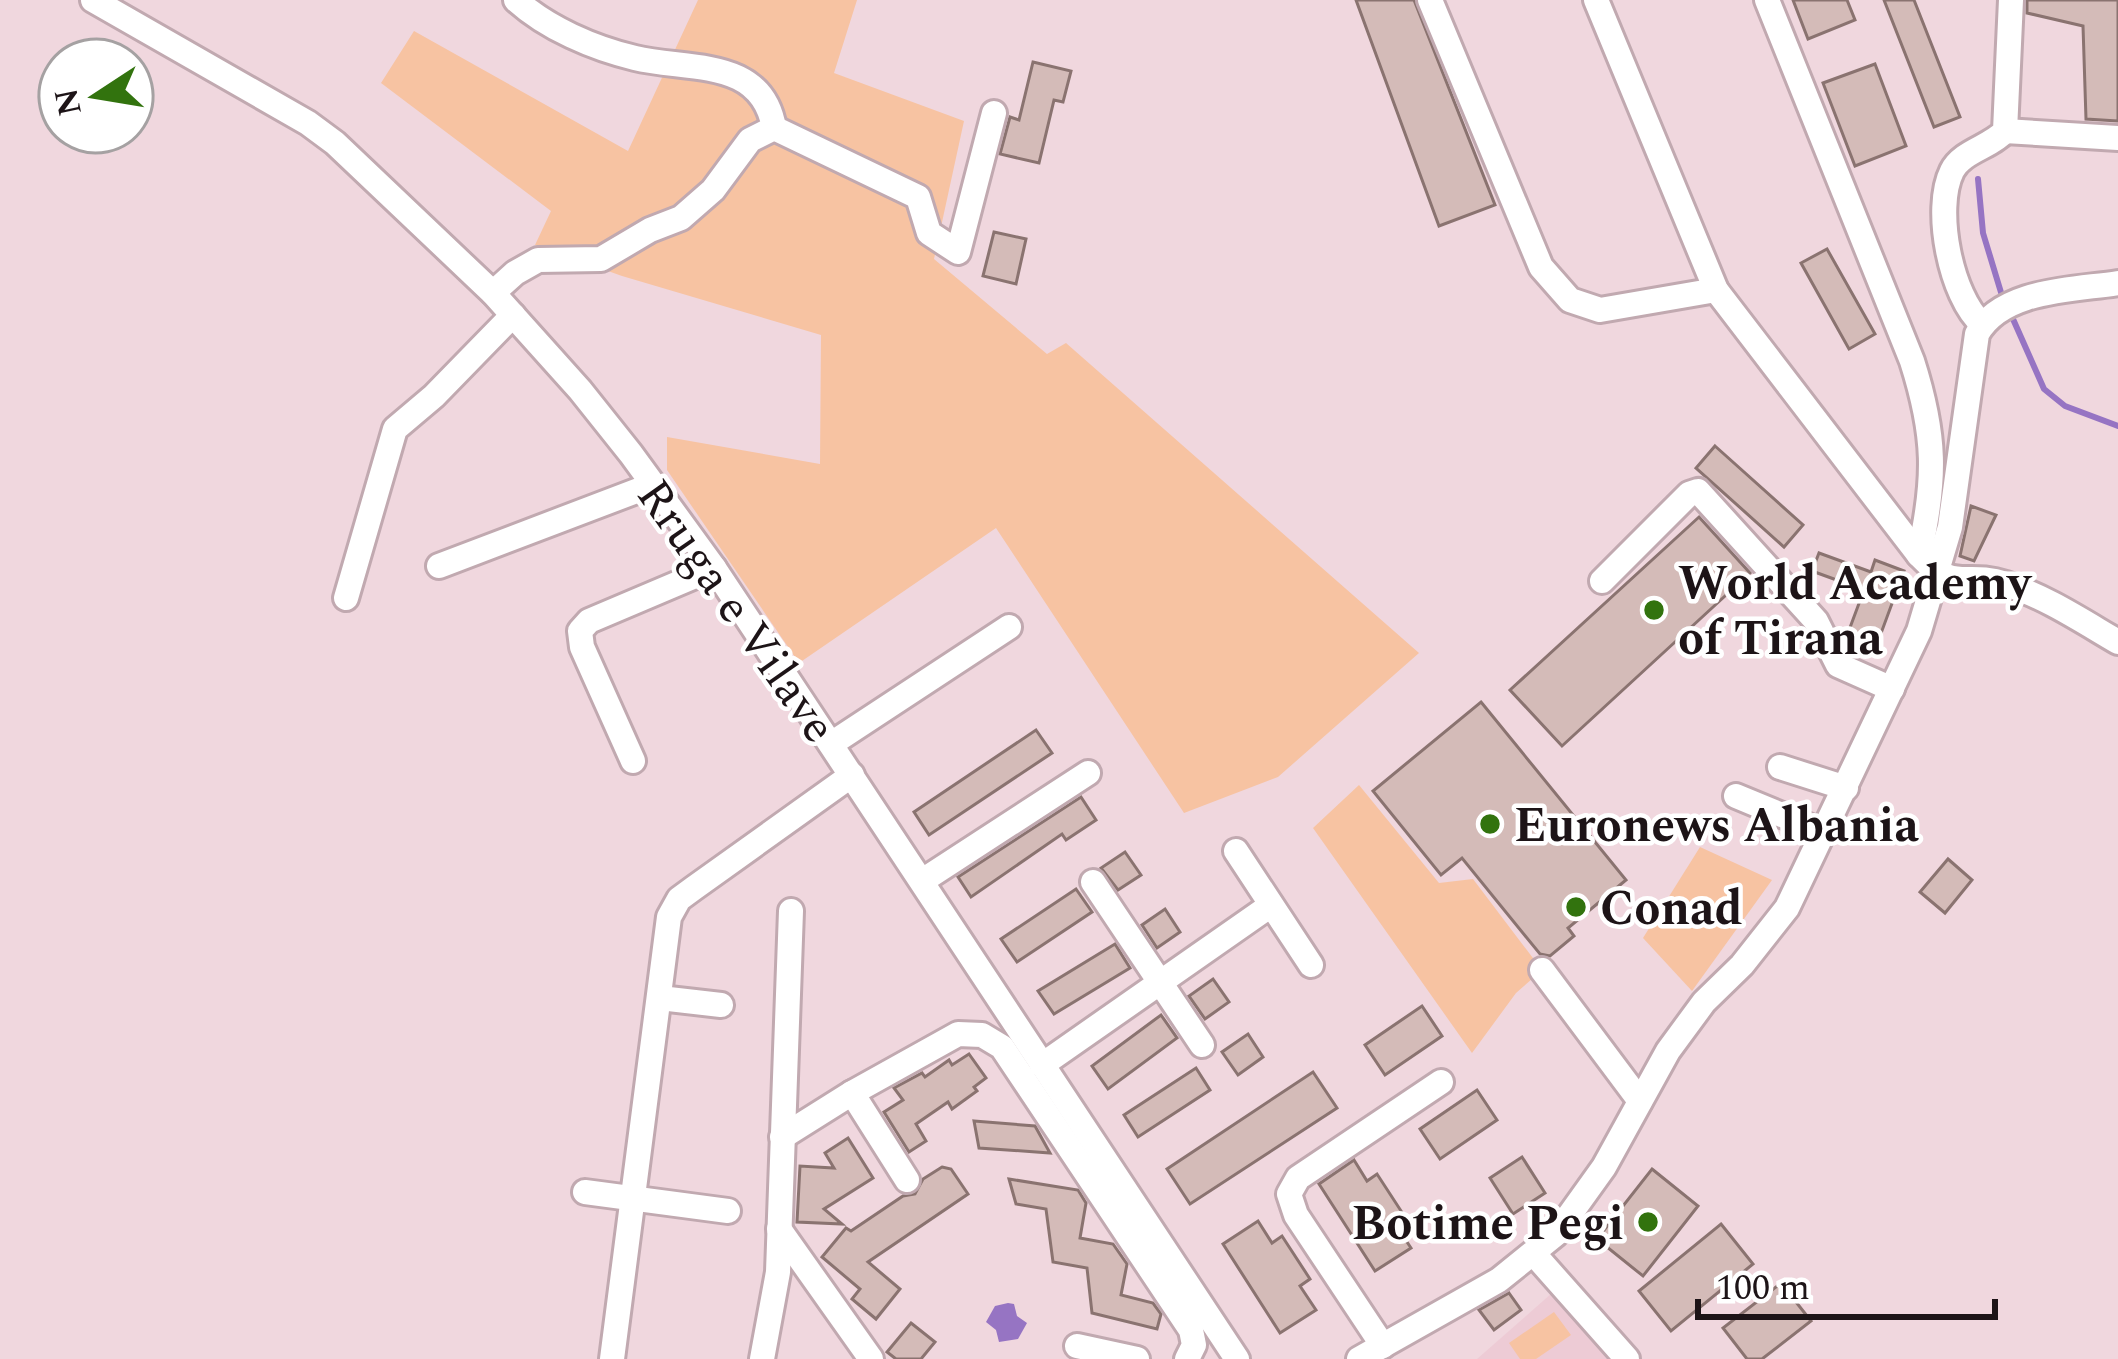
<svg xmlns="http://www.w3.org/2000/svg" width="2118" height="1359" font-family="Spectral,serif">
<style>
.built{fill:#edcbd5}
.green{fill:#f7c3a2}
.water{fill:#9674c3}
.lines{fill:none;stroke-linecap:round;stroke-linejoin:round}
.stream{stroke:#9674c3;stroke-width:6}
.building{fill:#d4bbb8;stroke:#8a7370;stroke-width:3}
.minor-casing{stroke:#c1a9b0;stroke-width:30}
.minor{stroke:#fff;stroke-width:24}
.poi-dot{fill:#32730e;stroke:#fff;stroke-width:4.5}
.labels{text-anchor:middle;stroke-width:9;stroke-linejoin:round;paint-order:stroke}
.poi-label{font-size:48px;font-weight:bold;fill:#1d1417;stroke:#fff;text-anchor:start}
.street-label{font-size:48px;fill:#1d1417;stroke:#fff}
</style>
<rect width="100%" height="100%" fill="#f0d7de"/>
<path class="built" d="M1552 1293 1611 1359H1477Z"/>
<g class="green">
<path d="M698 0H857L834 73 964 121 934 259 1047 354 1066 343 1419 653 1278 777 1184 813 996 528 799 663 667 470V437L820 464 821 335 622 276 535 245 551 211 381 83 414 31 628 151Z"/>
<path d="M1359 785 1439 883 1473 879 1542 970 1516 993 1472 1053 1313 828Z"/>
<path d="M1700 847 1772 880 1692 991 1643 938Z"/>
<path d="M1554 1312 1571 1335 1536 1359H1520L1509 1343Z"/>
</g>
<path class="water" d="M1008 1303 1014 1304 1017 1316 1027 1323 1018 1339 999 1342 996 1330 986 1322 995 1306Z"/>
<g class="lines">
<g class="stream">
<path d="M1978 179 1983 233 2003 299"/>
<path d="M2009 310 2044 389 2065 406 2118 426"/>
</g>
</g>
<g class="building">
<path d="M1356 0H1414L1495 205 1439 226Z"/>
<path d="M1793 0H1847L1855 20 1808 39Z"/>
<path d="M1884 0H1914L1960 117 1934 127Z"/>
<path d="M2027 0H2118V121L2086 119 2083 26 2027 13Z"/>
<path d="M1033 62 1071 71 1063 102 1054 100 1039 163 1000 154 1010 117 1019 120Z"/>
<path d="M1875 64 1906 146 1855 166 1823 83Z"/>
<path d="M994 232 1026 239 1016 284 983 276Z"/>
<path d="M1827 249 1875 334 1849 349 1801 263Z"/>
<path d="M1715 446 1803 525 1784 547 1696 468Z"/>
<path d="M1971 506 1996 515 1974 561 1960 556Z"/>
<path d="M1699 517 1750 573 1562 746 1510 690Z"/>
<path d="M1819 553 1871 572 1875 560 1904 571 1873 655 1845 641 1864 590 1812 571Z"/>
<path d="M1481 702 1626 880 1568 928 1574 936 1550 956 1540 954 1462 858 1441 875 1373 791Z"/>
<path d="M1036 730 1052 753 929 835 914 812Z"/>
<path d="M1081 797 1096 820 1066 840 1062 834 971 897 958 877Z"/>
<path d="M1125 852 1141 875 1118 890 1101 868Z"/>
<path d="M1948 859 1972 880 1945 913 1920 892Z"/>
<path d="M1076 889 1092 912 1017 962 1001 939Z"/>
<path d="M1165 909 1180 932 1157 948 1142 925Z"/>
<path d="M1115 944 1130 968 1054 1014 1038 991Z"/>
<path d="M1213 979 1229 1002 1205 1019 1189 996Z"/>
<path d="M1422 1006 1442 1036 1385 1075 1365 1045Z"/>
<path d="M1161 1015 1177 1038 1108 1089 1092 1066Z"/>
<path d="M1248 1034 1263 1057 1238 1075 1222 1052Z"/>
<path d="M969 1054 986 1078 974 1087 977 1091 952 1109 948 1102 916 1124 926 1141 909 1152 884 1112 903 1100 894 1088 922 1073 925 1077 949 1060 952 1065Z"/>
<path d="M1196 1068 1210 1090 1138 1137 1124 1115Z"/>
<path d="M1313 1072 1337 1108 1190 1204 1167 1169Z"/>
<path d="M1477 1090 1497 1120 1440 1159 1420 1129Z"/>
<path d="M974 1121 1035 1126 1050 1153 979 1148Z"/>
<path d="M848 1138 873 1178 824 1209 842 1224 797 1222 800 1166 834 1168 825 1153Z"/>
<path d="M1522 1157 1545 1193 1513 1214 1490 1178Z"/>
<path d="M1354 1160 1367 1181 1377 1174 1405 1217 1395 1224 1411 1248 1375 1271 1319 1184Z"/>
<path d="M942 1167 951 1169 968 1194 868 1262 900 1289 876 1319 852 1299 860 1289 822 1257 846 1228 851 1231 903 1196 915 1194 923 1179Z"/>
<path d="M1652 1169 1698 1206 1643 1276 1597 1239Z"/>
<path d="M1009 1179 1078 1190 1086 1203 1080 1238 1113 1244 1127 1264 1121 1295 1153 1303 1161 1314 1157 1329 1092 1313 1087 1268 1053 1262 1046 1209 1016 1204Z"/>
<path d="M1258 1221 1272 1243 1282 1236 1310 1279 1300 1286 1316 1310 1280 1333 1223 1244Z"/>
<path d="M1721 1224 1753 1264 1671 1331 1639 1291Z"/>
<path d="M1781 1283 1811 1321 1762 1359H1747L1723 1328Z"/>
<path d="M1509 1293 1521 1310 1494 1330 1479 1310Z"/>
<path d="M911 1323 935 1342 921 1359H896L887 1352Z"/>
</g>
<g class="lines">
<g class="minor-casing">
<g id="minor">
<path d="M93 0 308 123 335 143 493 293 580 390 631 454 714 568 1237 1359"/>
<path d="M516 0C547 28 593 48 635 58 689 71 762 57 774 128"/>
<path d="M1430 0 1541 267 1570 300 1600 310 1716 290"/>
<path d="M1596 0 1716 290 1919 555"/>
<path d="M1767 0 1912 361C1936 436 1936 479 1919 555 1956 594 1963 570 2006 584 2046 597 2082 621 2118 642"/>
<path d="M2005 131 2118 138"/>
<path d="M493 293 515 273 538 260 601 259 650 230 681 218 713 190 750 140 774 128 918 197 929 233 958 252 994 113"/>
<path d="M1982 324C1951 297 1933 209 1952 171 1962 151 1991 147 2005 131L2011 0"/>
<path d="M439 566 652 485"/>
<path d="M1602 581 1689 494 1698 491 1816 621 1838 665 1892 689"/>
<path d="M346 598 395 429 434 396 513 315"/>
<path d="M831 744 1009 627"/>
<path d="M633 761 582 647 580 631 589 621 714 568"/>
<path d="M1780 767 1846 788"/>
<path d="M1736 796 1823 832"/>
<path d="M1236 851 1311 965"/>
<path d="M922 881 1088 773"/>
<path d="M1093 882 1202 1045"/>
<path d="M1542 970 1640 1101"/>
<path d="M660 998 721 1005"/>
<path d="M1042 1065 1271 905"/>
<path d="M852 1093 907 1180"/>
<path d="M782 1137 852 1093 958 1034 982 1035 1002 1047 1191 1330 1194 1345 1187 1359"/>
<path d="M585 1192 728 1211"/>
<path d="M779 1229 871 1359"/>
<path d="M1534 1254 1627 1359"/>
<path d="M1077 1346 1137 1359"/>
<path d="M1383 1346 1296 1215 1289 1194 1298 1178 1441 1082"/>
<path d="M612 1359 669 917 679 899 694 888 852 775"/>
<path d="M762 1359 778 1272 791 911"/>
<path d="M1359 1359 1499 1280 1556 1234 1604 1167 1668 1051 1704 1002 1742 965 1787 908 1919 631 1950 527 1977 334C2002 289 2074 290 2118 283"/>
</g>
</g>
<use href="#minor" class="minor"/>
</g>
<g class="poi-dot">
<circle cx="1654" cy="610" r="12"/>
<circle cx="1490" cy="824" r="12"/>
<circle cx="1576" cy="907" r="12"/>
<circle cx="1648" cy="1222" r="12"/>
</g>
<g class="labels">
<g class="poi-label">
<text x="1678" y="599">World Academy<tspan x="1678" dy="55">of Tirana</tspan></text>
<text x="1514" y="841">Euronews Albania</text>
<text x="1600" y="924">Conad</text>
<text x="1624" y="1239" text-anchor="end">Botime Pegi</text>
</g>
<g class="street-label">
<text transform="translate(738 610) rotate(55)" y="17">Rruga e Vilave</text>
</g>
</g>
<g transform="translate(96 96) rotate(258)"><circle r="57" fill="#ffffff" stroke="#a5a1a2" stroke-width="3"/>
<path d="M0-9L21 45L0 30L-21 45Z" fill="#32730e"/>
<text y="-18" font-size="33" font-weight="bold" text-anchor="middle" fill="#1d1417">N</text>
</g>
<path d="M1698 1299v18h297v-18" fill="none" stroke="#1d1417" stroke-width="6"/>
<text x="1716" y="1299" font-size="36" fill="#1d1417" stroke="#ffffff" stroke-width="9" paint-order="stroke">100 m</text>
</svg>
